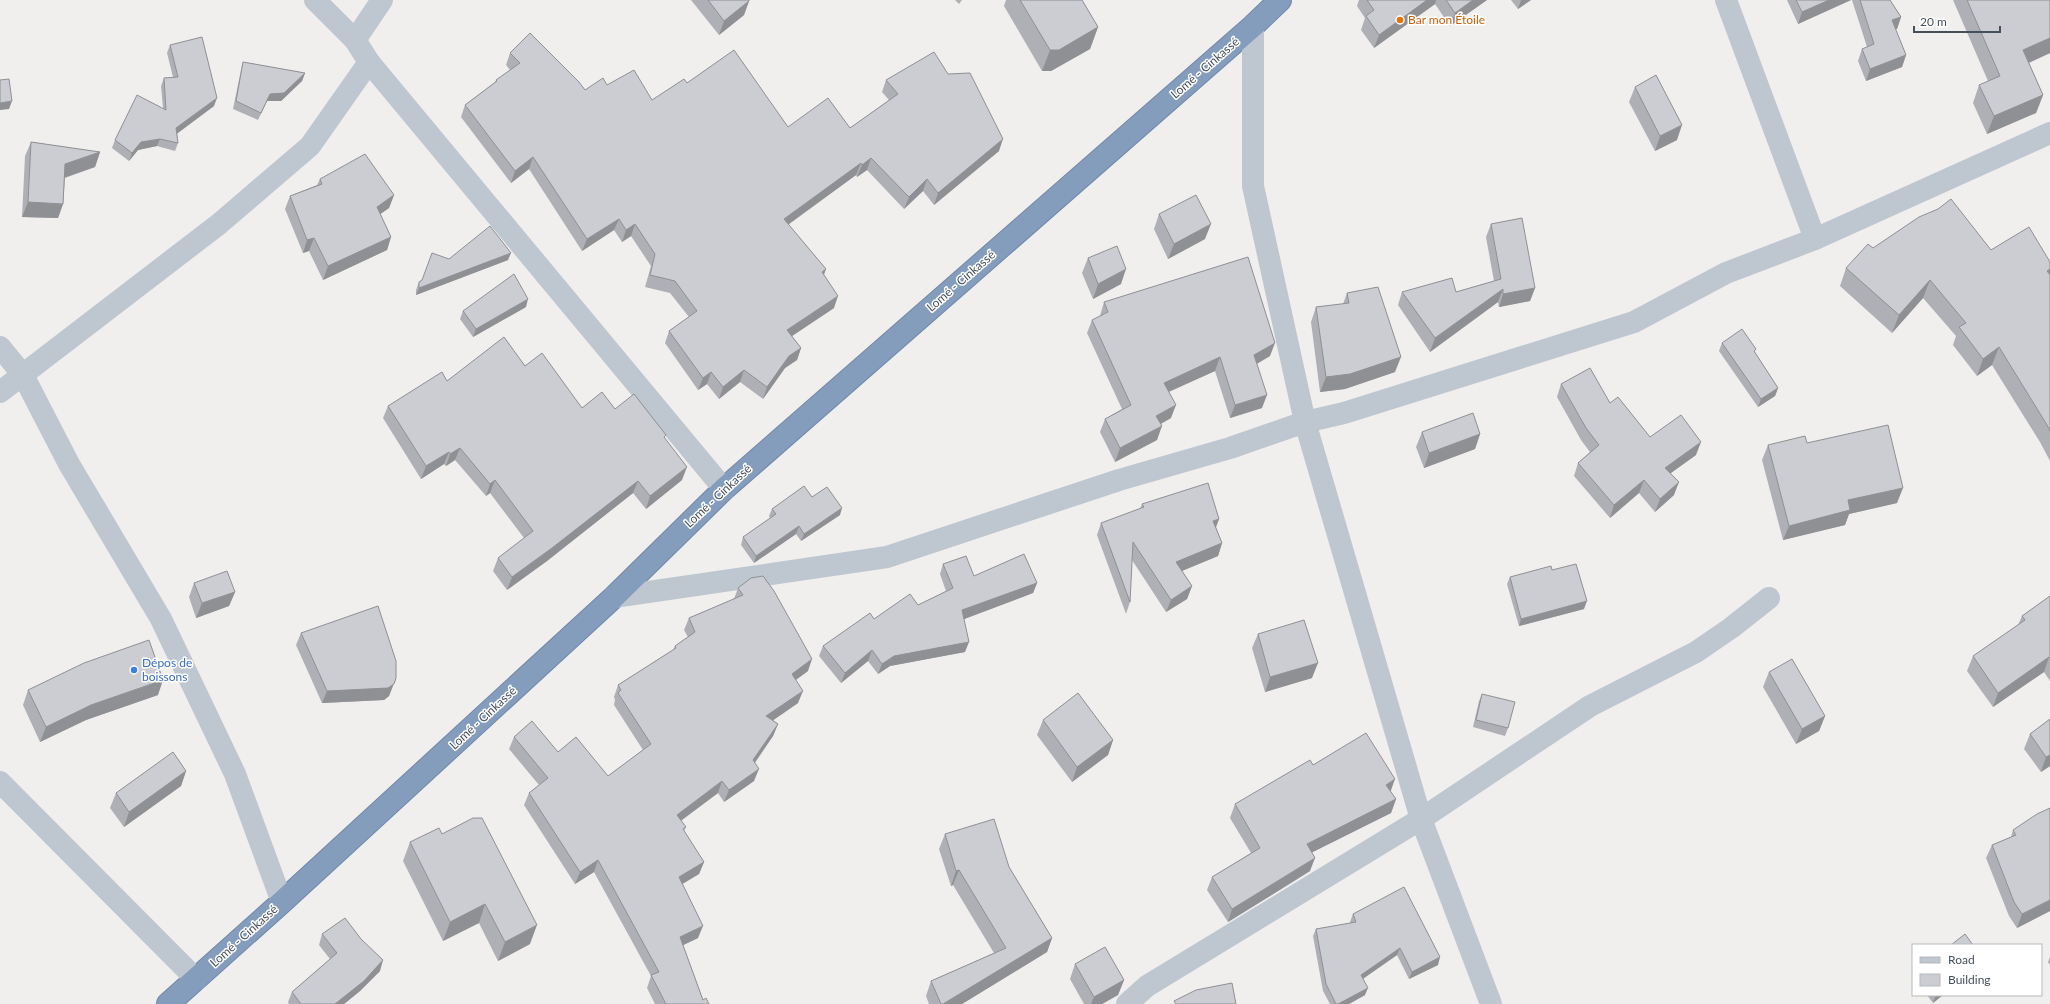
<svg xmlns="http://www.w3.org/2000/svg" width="2050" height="1004" font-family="Lato,sans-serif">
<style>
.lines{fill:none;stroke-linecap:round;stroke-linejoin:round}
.highway-casing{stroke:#7088a9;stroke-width:24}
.street{stroke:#bec7d0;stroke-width:22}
.highway{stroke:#859dbd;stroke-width:22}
.wall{fill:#afb0b5}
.shaded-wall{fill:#8e9094}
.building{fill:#cbcdd3;stroke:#8e9094}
.food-dot{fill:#e8710a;stroke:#fff;stroke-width:1.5}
.shop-dot{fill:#3f7fe0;stroke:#fff;stroke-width:1.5}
.labels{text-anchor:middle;stroke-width:3;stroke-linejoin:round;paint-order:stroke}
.food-label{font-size:12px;fill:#c56008;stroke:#fff;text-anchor:start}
.street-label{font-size:12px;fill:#46505b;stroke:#fff}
.shop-label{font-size:12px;fill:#366cbe;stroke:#fff;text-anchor:start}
</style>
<rect width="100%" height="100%" fill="#f1eeee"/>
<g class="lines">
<g class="highway-casing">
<path id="highway" d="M168 1004 282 902 614 597 724 489 1253 26 1280 0"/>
</g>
<g class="street">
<path d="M315 0 355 40 369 62 724 489"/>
<path d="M1726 0 1815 239"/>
<path d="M1253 26V186L1305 422 1421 819 1491 1004"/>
<path d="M355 40 382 0"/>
<path d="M0 347 23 375 69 464 161 619 235 774 282 902"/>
<path d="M0 392 219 224 310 146 369 62"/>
<path d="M614 597 887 557 1119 480 1230 448 1305 422 1344 413 1634 322 1726 273 1815 239 2050 133"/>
<path d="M0 782 196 979"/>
<path d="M1127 1004 1147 986 1421 819 1590 706 1696 652 1731 628 1769 598"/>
</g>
<use href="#highway" class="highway"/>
</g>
<g class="wall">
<path d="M691 0H749V1L744 15 719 35Z"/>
<path d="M955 0H962L959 4Z"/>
<path d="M1006 0H1082L1098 27 1090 49 1051 71H1042L1004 6Z"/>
<path d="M1359 0H1487L1450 26 1435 4 1374 48 1361 30 1365 18 1357 6Z"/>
<path d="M1511 0H1531L1518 9Z"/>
<path d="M1787 0H1851L1798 24Z"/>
<path d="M1852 0H1890L1901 17 1897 29H1895L1906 55 1902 67 1866 81 1858 61 1862 49 1867 47Z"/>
<path d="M1953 0H2050V53L2029 63 2043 95 2036 113 1987 134 1973 103 1979 85 1988 81Z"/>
<path d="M170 45 214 106 177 133 178 143 175 151 157 146 138 150 129 161 112 148 115 140 163 108 161 86 164 78 173 77 167 53Z"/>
<path d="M510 53 585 90 607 85 652 100 687 83 788 127 850 128 889 100 882 92 886 80 948 74 999 151 934 205 923 191 904 209 867 170 857 177 856 175 788 225 826 269 824 275 834 308 792 336 801 348 797 360 785 368 763 399 740 382 719 399 707 384 698 390 665 343 669 331 689 317 670 293 645 287 651 266 631 236 622 242 614 230 582 251 529 169 511 183 461 117 465 105 495 82 496 80 510 70 506 65Z"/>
<path d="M243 62 305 73 302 81 281 101H267L258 120 233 109 241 70Z"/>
<path d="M1635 87 1677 140 1655 151 1629 102Z"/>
<path d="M31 142 100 152 95 167 65 178 63 204 58 218 22 217 25 156Z"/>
<path d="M320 179 394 195 389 208 380 214 391 237 387 250 323 280 309 251 303 253 285 209 290 196 317 185Z"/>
<path d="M1159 214 1205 239 1168 259 1154 229Z"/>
<path d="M1491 224 1535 288 1530 301 1499 307 1498 302 1430 352 1398 305 1402 292H1456L1494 281 1486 237Z"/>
<path d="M1873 248 1991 250 2050 262V461L2040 442 1992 365 1977 376 1953 345 1956 336 1923 298 1892 333 1840 286 1846 268Z"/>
<path d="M1088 258 1121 284 1093 299 1082 273Z"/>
<path d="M449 259 508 260 416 295V290L419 282Z"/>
<path d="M1347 293 1395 372 1345 389 1320 392 1311 322 1316 307 1343 304Z"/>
<path d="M1104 302 1270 356 1257 364 1262 408 1230 418 1215 371 1169 392 1171 418 1161 424 1157 440 1115 462 1100 432 1105 419 1122 409 1087 333 1092 320 1100 316Z"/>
<path d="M526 307 473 337 460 319 463 311Z"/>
<path d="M1722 343 1755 353 1778 388 1775 396 1758 407 1719 351Z"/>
<path d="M525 366 582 408 615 409 665 439 682 480 646 509 633 493 547 561 507 590 493 571 498 558 524 538 490 493 486 496 455 460 446 466 444 464 421 479 383 418 388 406 447 381Z"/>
<path d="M1561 384 1610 403 1650 437 1696 455 1671 473 1674 495 1655 512 1639 493 1610 518 1574 476 1578 463 1590 452 1581 440 1557 397Z"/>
<path d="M1422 432 1480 434 1475 449 1424 468 1416 447Z"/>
<path d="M1807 443 1897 503 1849 514 1845 525 1783 540 1762 460 1768 445Z"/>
<path d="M812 497 840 515 801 541 796 534 754 563 741 545 743 537 770 518 769 516 772 509Z"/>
<path d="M1142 504 1219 519 1216 527 1222 543 1218 556 1182 571 1192 586 1187 599 1166 612 1132 560 1130 602 1126 614 1097 535 1101 523 1140 509Z"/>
<path d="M943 564 974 576 1037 583 1033 593 964 619 965 652 890 666 878 674 868 661 841 683 819 656 823 646 874 619 918 605 946 591 940 574Z"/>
<path d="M1552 570 1584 609 1519 626 1507 584 1510 577Z"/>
<path d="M194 583 235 592 229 606 196 618 189 597Z"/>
<path d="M738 588 808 671 796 680 798 703 773 720 778 724 773 736 755 763 754 781 724 802 718 793 681 821 686 827 684 831 704 862 699 874 682 884 698 938 683 945 703 1000 709 1004H655L647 988 651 976 594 872 575 884 524 805 529 793 539 785 509 749 514 737 558 752 608 776 643 750 614 705 615 700 614 697 618 685 673 650 675 646 688 637 684 630 689 618 734 599Z"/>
<path d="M2050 596V681L2044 672 1993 707 1967 671 1973 656 2018 625 2022 616Z"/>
<path d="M301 633 396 678 389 696 384 700 322 703 296 645Z"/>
<path d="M1258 634 1312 678 1265 692 1252 648Z"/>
<path d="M1769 672 1825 716 1819 731 1796 744 1763 687Z"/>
<path d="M28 690 158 695 86 720 40 742 23 705Z"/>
<path d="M1482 694 1508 728 1505 736 1473 727 1479 701Z"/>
<path d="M2050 719V766L2041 772 2024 749 2030 734Z"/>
<path d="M1043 720 1113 740 1108 755 1072 782 1037 735Z"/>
<path d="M1313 765 1390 792 1396 799 1391 813 1312 852 1310 871 1228 922 1207 890 1212 877 1251 853 1230 818 1235 804Z"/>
<path d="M186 771 181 786 124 827 110 808 116 793Z"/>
<path d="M2013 830 2050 911 2017 928 2009 916 1986 858 1992 845 2011 837Z"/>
<path d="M442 834 530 944 498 961 479 923 443 941 403 861 410 842Z"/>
<path d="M945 834 1009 867 1052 938 1047 952 962 1004H929L926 996 931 981 994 953 953 885 951 886 939 849Z"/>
<path d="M1353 914 1438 965 1409 979 1397 955 1363 979 1365 995 1349 1004H1330L1323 991 1313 936 1316 929 1350 923V922Z"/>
<path d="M322 934 380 971 360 991 344 1004H289L288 1002 292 992 330 959 319 945Z"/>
<path d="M2050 957V965L2048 962Z"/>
<path d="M1075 964 1124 980 1118 995 1102 1004H1084L1070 979Z"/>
<path d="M1927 995H1943L1933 1003Z"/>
</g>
<g class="shaded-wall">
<path d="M1427 0H1436L1435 4 1374 48 1379 35Z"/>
<path d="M1473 0H1487L1450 26 1455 13Z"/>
<path d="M1521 0H1531L1518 9Z"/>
<path d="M1829 0H1851L1798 24 1802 12Z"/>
<path d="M749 1 744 15 719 35 724 21Z"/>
<path d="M1901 17 1897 29 1887 32 1892 20Z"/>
<path d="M1098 27 1090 49 1051 71H1042L1050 50Z"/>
<path d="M2050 38V53L2017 68 2023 50Z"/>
<path d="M1906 55 1902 67 1866 81 1870 69Z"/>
<path d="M305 73 302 81 281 101H267L258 120 270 94Z"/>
<path d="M2043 95 2036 113 1987 134 1994 116Z"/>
<path d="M217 98 214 106 174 136 176 128Z"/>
<path d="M12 101 9 109 0 110V103Z"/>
<path d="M1682 125 1677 140 1655 151 1660 136Z"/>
<path d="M160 139 157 146 138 150 129 161 132 153 141 142Z"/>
<path d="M1003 139 999 151 934 205 938 193Z"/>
<path d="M100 152 95 167 60 179 65 164Z"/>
<path d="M533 157 529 169 511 183 515 171Z"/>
<path d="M871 158 867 170 857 177 862 165Z"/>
<path d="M861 163 856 175 779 231 784 219Z"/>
<path d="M927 179 923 191 904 209 909 197Z"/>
<path d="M394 195 389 208 372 220 377 207Z"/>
<path d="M28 202 63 204 58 218 22 217Z"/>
<path d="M619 219 614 230 582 251 587 239Z"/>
<path d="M635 224 631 236 622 242 626 230Z"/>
<path d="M1211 224 1205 239 1168 259 1174 244Z"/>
<path d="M391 237 387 250 323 280 328 266Z"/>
<path d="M314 238 309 251 303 253 307 240Z"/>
<path d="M511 253 508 260 416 295 419 288Z"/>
<path d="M826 269 821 281 822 272Z"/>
<path d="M1126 269 1121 284 1093 299 1098 284Z"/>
<path d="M2050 269V275L2047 271Z"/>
<path d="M1930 280 1923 298 1892 333 1899 315Z"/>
<path d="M1535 288 1530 301 1499 307 1503 294Z"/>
<path d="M1503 289 1498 302 1430 352 1435 338Z"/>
<path d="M838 296 834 308 783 342 787 330Z"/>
<path d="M528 299 526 307 473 337 476 329Z"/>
<path d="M1275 343 1270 356 1249 368 1254 355Z"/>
<path d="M1999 347 1992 365 1977 376 1983 359Z"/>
<path d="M801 348 797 360 785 368 763 399 767 387 789 356Z"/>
<path d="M1220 357 1215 371 1159 396 1164 383Z"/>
<path d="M1401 357 1395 372 1345 389 1320 392 1326 377Z"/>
<path d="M744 370 740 382 719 399 723 387Z"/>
<path d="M711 372 707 384 698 390 703 378Z"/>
<path d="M1778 388 1775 396 1758 407 1761 399Z"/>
<path d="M1267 395 1262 408 1230 418 1235 405Z"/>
<path d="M1176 405 1171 418 1151 429 1156 416Z"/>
<path d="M1162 426 1157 440 1115 462 1120 448Z"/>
<path d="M1480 434 1475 449 1424 468 1429 453Z"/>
<path d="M1701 442 1696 455 1661 480 1665 468Z"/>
<path d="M460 448 455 460 446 466 450 454Z"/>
<path d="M449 452 444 464 421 479 426 466Z"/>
<path d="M687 467 682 480 646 509 650 496Z"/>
<path d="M495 480 490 493 486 496 490 484Z"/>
<path d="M1644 480 1639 493 1610 518 1614 505Z"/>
<path d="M638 481 633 493 547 561 507 590 512 577Z"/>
<path d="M1679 482 1674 495 1655 512 1660 499Z"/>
<path d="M1903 488 1897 503 1849 514 1845 525 1783 540 1789 526 1848 500Z"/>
<path d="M842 508 840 515 801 541 804 534Z"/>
<path d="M1219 519 1214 532 1213 521Z"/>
<path d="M799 526 796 534 754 563 756 556Z"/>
<path d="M1222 543 1218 556 1172 575 1176 562Z"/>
<path d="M1037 583 1033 593 959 621 962 610Z"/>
<path d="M1192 586 1187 599 1166 612 1171 600Z"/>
<path d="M235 592 229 606 196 618 202 603Z"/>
<path d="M1587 601 1584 609 1519 626 1521 619Z"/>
<path d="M969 642 965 652 890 666 878 674 882 664 894 656Z"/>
<path d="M872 650 868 661 841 683 845 673Z"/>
<path d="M2049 657 2044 672 1993 707 1998 693Z"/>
<path d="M812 659 808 671 787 686 792 674Z"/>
<path d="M1318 663 1312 678 1265 692 1270 677Z"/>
<path d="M396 678 389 696 384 700 322 703 327 691Z"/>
<path d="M163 680 158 695 86 720 40 742 46 727 91 705Z"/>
<path d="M803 691 798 703 762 728 766 716Z"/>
<path d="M1825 716 1819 731 1796 744 1802 729Z"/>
<path d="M778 724 773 736 748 772 753 760Z"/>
<path d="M1113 740 1108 755 1072 782 1077 767Z"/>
<path d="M2050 755V766L2041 772 2046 757Z"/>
<path d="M759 769 754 781 724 802 729 790Z"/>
<path d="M186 771 181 786 124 827 129 812Z"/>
<path d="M1395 779 1390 793 1386 785Z"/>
<path d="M722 781 718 793 672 827 677 815Z"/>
<path d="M1396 799 1391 813 1303 857 1307 844Z"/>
<path d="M1315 858 1310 871 1228 922 1232 909Z"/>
<path d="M598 860 594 872 575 884 580 872Z"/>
<path d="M704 862 699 874 674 889 679 877Z"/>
<path d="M959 870 953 885 951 886 956 871Z"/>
<path d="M2050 900V911L2017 928 2022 914Z"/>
<path d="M485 904 479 923 443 941 450 922Z"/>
<path d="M537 925 530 944 498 961 505 942Z"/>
<path d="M703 926 698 938 675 949 680 937Z"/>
<path d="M1052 938 1047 952 962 1004H943Z"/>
<path d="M1400 948 1397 955 1358 982 1361 975Z"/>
<path d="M1440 957 1438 965 1409 979 1412 972Z"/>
<path d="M383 960 380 971 360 991 344 1004H335Z"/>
<path d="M1124 980 1118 995 1102 1004H1091L1094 997Z"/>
<path d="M1368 988 1365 995 1349 1004H1338Z"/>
<path d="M1936 995H1943L1933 1003Z"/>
</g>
<g class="building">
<path d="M708 0H749V1L724 21Z"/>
<path d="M1020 0H1082L1098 27 1059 50H1050Z"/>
<path d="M1367 0H1427L1379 35 1366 16 1374 10Z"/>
<path d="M1446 0H1473L1455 13Z"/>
<path d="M1796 0H1829L1802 12Z"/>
<path d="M1860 0H1890L1901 17 1892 20 1906 55 1870 69 1862 49 1874 44Z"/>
<path d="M1967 0H2050V38L2023 50 2043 95 1994 116 1979 85 2000 76Z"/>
<path d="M530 33 579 82 585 90 603 78 607 85 634 70 652 100 684 79 687 83 734 50 788 127 828 98 850 128 898 94 886 80 934 52 948 74 970 73 1003 139 938 193 927 179 909 197 871 158 862 165 861 163 784 219 826 269 822 272 838 296 787 330 801 348 789 356 767 387 744 370 723 387 711 372 703 378 669 331 697 311 675 281 650 275 655 254 635 224 626 230 619 219 587 239 533 157 515 171 465 105 497 81 496 80 520 63 510 53Z"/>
<path d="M202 37 217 98 176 128 178 143 160 139 141 142 132 153 115 140 137 95 166 110 164 78 178 77 170 45Z"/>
<path d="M243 62 305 73 284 93 270 94 261 113 236 101Z"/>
<path d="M1656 75 1682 125 1660 136 1635 87Z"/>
<path d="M9 79 12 101 0 103V80Z"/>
<path d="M31 142 100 152 65 164 63 204 28 202Z"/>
<path d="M365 154 394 195 377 207 391 237 328 266 314 238 307 240 290 196 322 184 320 179Z"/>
<path d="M1196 195 1211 224 1174 244 1159 214Z"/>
<path d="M1951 199 1991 250 2029 227 2050 262V269L2047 271 2050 275V431L2047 425 1999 347 1983 359 1959 327 1966 323 1930 280 1899 315 1846 268 1868 244 1873 248 1919 217 1938 209Z"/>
<path d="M1522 218 1535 288 1503 294V289L1435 338 1402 292 1452 278 1456 292 1501 279 1491 224Z"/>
<path d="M490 226 511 253 419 288V282L422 280 432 253 449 259Z"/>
<path d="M1117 246 1126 269 1098 284 1088 258Z"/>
<path d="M1248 257 1275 343 1254 355 1267 395 1235 405 1220 357 1164 383 1176 405 1156 416 1162 426 1120 448 1105 419 1131 405 1092 320 1108 312 1104 302Z"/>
<path d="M514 274 528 299 476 329 463 311Z"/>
<path d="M1378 287 1401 357 1350 374 1326 377 1316 307 1349 303 1347 293Z"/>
<path d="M1742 329 1756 349 1754 351 1778 388 1761 399 1722 343Z"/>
<path d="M504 337 525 366 542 353 582 408 602 392 615 409 634 394 666 435 664 437 687 467 650 496 638 481 552 548 512 577 498 558 533 531 495 480 490 484 460 448 450 454 449 452 426 466 388 406 442 372 447 381Z"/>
<path d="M1590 368 1610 403 1618 397 1650 437 1681 415 1701 442 1665 468 1679 482 1660 499 1644 480 1614 505 1578 463 1599 445 1586 428 1561 384Z"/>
<path d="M1473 413 1480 434 1429 453 1422 432Z"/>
<path d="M1888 425 1903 488 1848 500 1850 510 1789 526 1768 445 1805 436 1807 443Z"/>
<path d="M1208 483 1219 519 1213 521 1222 543 1176 562 1192 586 1171 600 1133 542 1130 602 1101 523 1144 507 1142 504Z"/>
<path d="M804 486 812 497 827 487 842 508 804 534 799 526 756 556 743 537 776 514 772 509Z"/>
<path d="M1024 554 1037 583 962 610 969 642 894 656 882 664 872 650 845 673 823 646 870 613 874 619 910 594 918 605 953 588 943 564 966 556 974 576Z"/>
<path d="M1576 564 1587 601 1521 619 1510 577 1551 566 1552 570Z"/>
<path d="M227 571 235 592 202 603 194 583Z"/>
<path d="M763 576 774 591 812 659 792 674 803 691 766 716 778 724 753 760 759 769 729 790 722 781 677 815 686 827 683 829 704 862 679 877 703 926 680 937 703 1000 706 998 709 1004H666L651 975 659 972 598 860 580 872 529 793 548 778 514 737 532 721 558 752 576 737 608 776 651 744 618 693 621 690 618 685 676 648 675 646 695 632 689 618 743 595 738 588 751 578Z"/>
<path d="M2050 596V658L2049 657 1998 693 1973 656 2025 620 2022 616Z"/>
<path d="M378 606 396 661V678L394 684 388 688 327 691 301 633Z"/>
<path d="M1304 620 1318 663 1270 677 1258 634Z"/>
<path d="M149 640 163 680 91 705 46 727 28 690 84 663Z"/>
<path d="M1792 659 1825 716 1802 729 1769 672Z"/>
<path d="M1078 693 1113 740 1077 767 1043 720Z"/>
<path d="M1482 694 1515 702 1508 728 1476 720Z"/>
<path d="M2050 719V755L2046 757 2030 734Z"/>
<path d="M1366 733 1395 779 1386 785 1396 799 1307 844 1315 858 1232 909 1212 877 1260 848 1235 804 1310 760 1313 765Z"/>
<path d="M173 752 186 771 129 812 116 793Z"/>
<path d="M2050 808V900L2022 914 2014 902 1992 845 2016 835 2013 830 2037 814Z"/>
<path d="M473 818H482L537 925 505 942 485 904 450 922 410 842 439 828 442 834Z"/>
<path d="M994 819 1009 867 1052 938 943 1004H941L931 981 1006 948 959 870 956 871 945 834Z"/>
<path d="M1404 887 1440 957 1412 972 1400 948 1361 975 1368 988 1338 1004H1336L1326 984 1316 929 1356 922 1353 914Z"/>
<path d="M345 918 361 939 383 960 364 981 335 1004H301L292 992 337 953 322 934Z"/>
<path d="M1965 934 1973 945H1951Z"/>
<path d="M1105 947 1124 980 1094 997 1075 964Z"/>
<path d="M1232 983 1236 1004H1176L1174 1001 1196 990Z"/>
</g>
<circle class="food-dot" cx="1400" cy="20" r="4"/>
<circle class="shop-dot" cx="134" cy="670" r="4"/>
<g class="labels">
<g class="food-label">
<text x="1408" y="24">Bar mon Étoile</text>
</g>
<g class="street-label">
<text transform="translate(1205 68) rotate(-41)" y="4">Lomé - Cinkassé</text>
<text transform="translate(961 281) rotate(-41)" y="4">Lomé - Cinkassé</text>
<text transform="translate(718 496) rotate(-43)" y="4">Lomé - Cinkassé</text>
<text transform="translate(483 718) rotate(-43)" y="4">Lomé - Cinkassé</text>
<text transform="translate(244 936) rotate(-42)" y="4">Lomé - Cinkassé</text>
</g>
<g class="shop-label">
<text x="142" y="667">Dépos de<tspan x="142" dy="14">boissons</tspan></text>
</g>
</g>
<rect x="1912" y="944" width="130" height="52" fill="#ffffff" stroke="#b5b9bd"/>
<rect x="1920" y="957" width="20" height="6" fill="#bec7d0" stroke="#b5b9bd"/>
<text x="1948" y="964" font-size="12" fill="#46505b">Road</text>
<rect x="1920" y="974" width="20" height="12" fill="#cbcdd3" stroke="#b5b9bd"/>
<text x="1948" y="984" font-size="12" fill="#46505b">Building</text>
<path d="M1914 26v6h86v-6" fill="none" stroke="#46505b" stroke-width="2"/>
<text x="1920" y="26" font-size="12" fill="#46505b" stroke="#ffffff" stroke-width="3" paint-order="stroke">20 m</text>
</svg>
